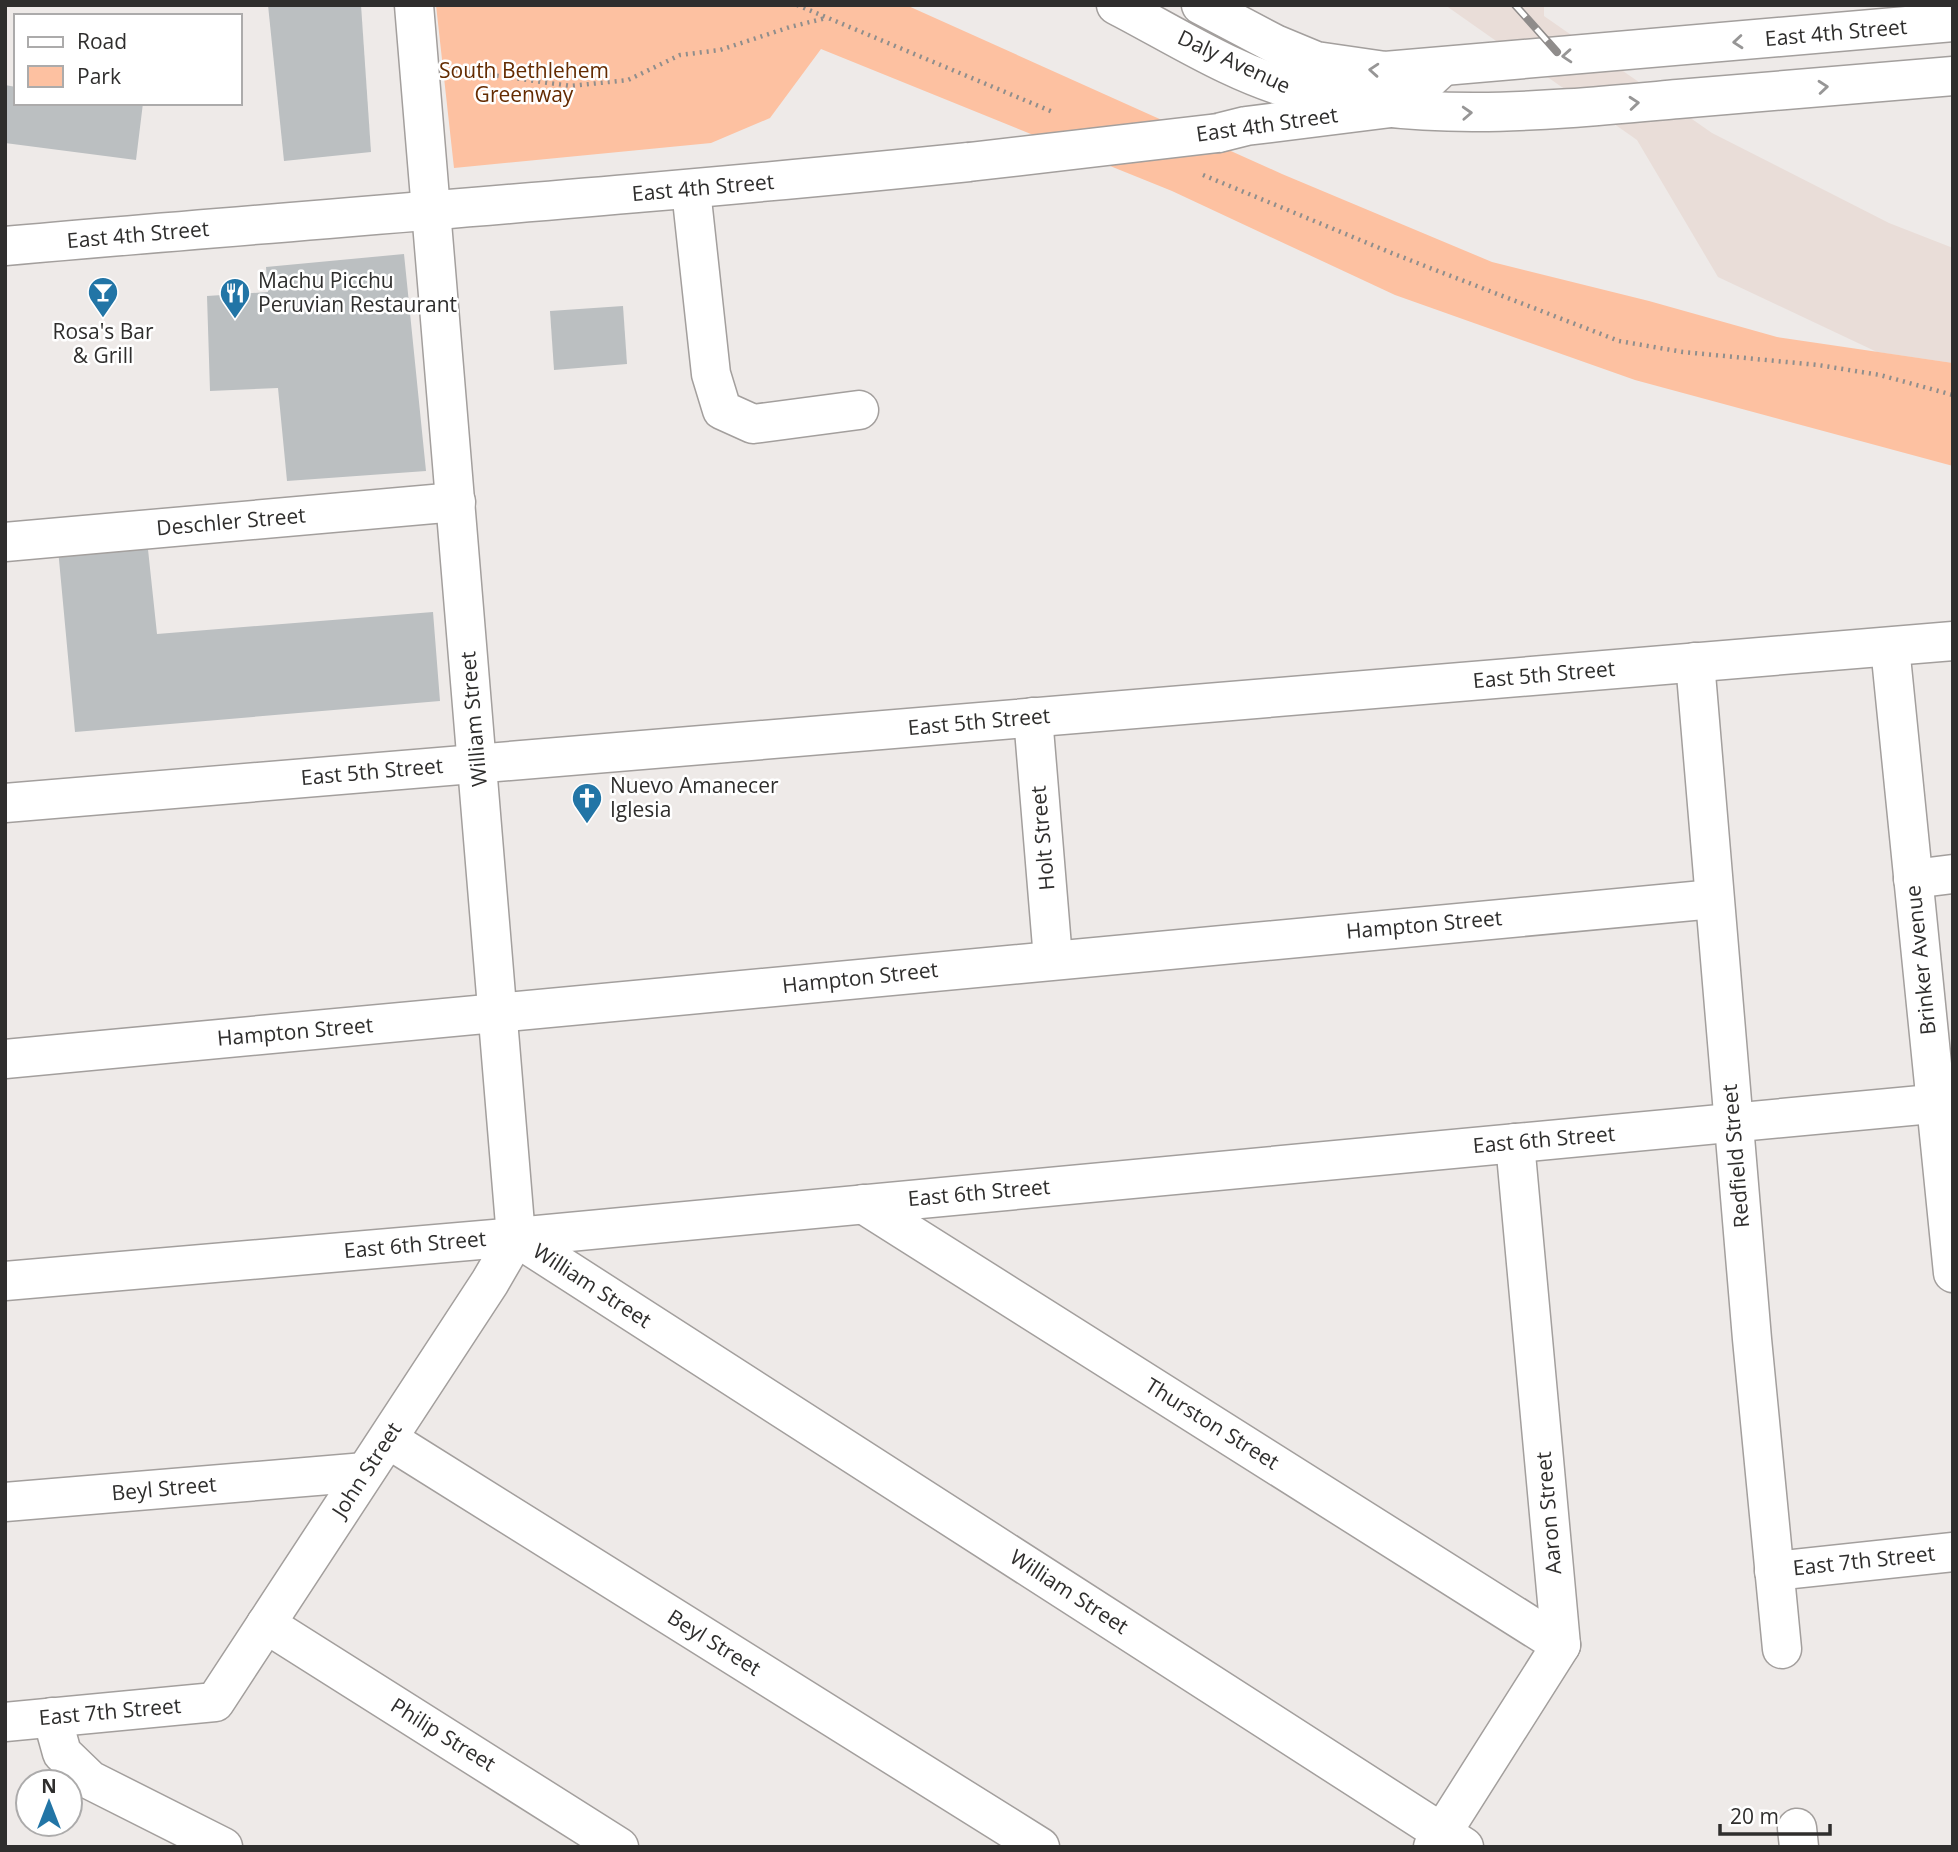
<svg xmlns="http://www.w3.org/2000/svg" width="1958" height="1852" font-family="'Open Sans',sans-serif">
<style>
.built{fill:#e9ddd8}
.green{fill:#fdc1a1}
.building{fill:#bbbfc1}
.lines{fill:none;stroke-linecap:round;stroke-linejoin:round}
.minor-casing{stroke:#a39f9d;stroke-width:41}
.major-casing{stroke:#a39f9d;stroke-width:41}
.highway-casing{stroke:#a39f9d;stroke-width:41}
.path{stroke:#908e8c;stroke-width:4.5;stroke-dasharray:2 5;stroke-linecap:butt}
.minor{stroke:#fff;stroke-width:38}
.major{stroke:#fff;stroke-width:38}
.highway{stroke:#fff;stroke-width:38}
.rail-casing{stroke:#8f8c8b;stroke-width:8}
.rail{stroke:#fff;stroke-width:5;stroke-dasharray:16;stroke-linecap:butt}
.major-bridge-casing{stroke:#a39f9d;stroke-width:41;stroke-linecap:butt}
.major-bridge{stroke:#fff;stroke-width:38}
.oneway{stroke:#979696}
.labels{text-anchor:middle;stroke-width:5;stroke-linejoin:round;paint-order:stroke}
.street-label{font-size:21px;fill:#2f2e2d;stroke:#fff}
.park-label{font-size:21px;fill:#642b01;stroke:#fff}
.poi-label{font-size:21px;fill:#2f2e2d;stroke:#fff;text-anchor:start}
</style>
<rect width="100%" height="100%" fill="#eeeae8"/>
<path class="built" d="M1445 5H1544V16L1712 133 1889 223 1953 248V363L1877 352 1718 277 1637 140Z"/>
<path class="green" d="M436 5H906L1282 174 1492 262 1649 301 1777 337 1953 363V466L1635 380 1395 295 1172 191 821 49 770 118 711 143 454 168Z"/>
<g class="building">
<path d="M268 5H361L371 152 284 161Z"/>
<path d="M5 85 16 87V103H143L136 160 5 143Z"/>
<path d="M404 254 426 471 287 481 278 388 210 391 207 296 268 292 266 267Z"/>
<path d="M623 306 627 364 554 370 550 311Z"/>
<path d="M147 540 157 634 433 612 440 701 75 732 58 549Z"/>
</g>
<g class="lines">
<g class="minor-casing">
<g id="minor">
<path d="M414 5 516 1237"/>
<path d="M691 190 711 374 722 410 753 424 859 410"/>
<path d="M5 542 456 502"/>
<path d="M1890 647 1953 1273"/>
<path d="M1695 662 1752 1339 1782 1649"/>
<path d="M1033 717 1053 959"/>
<path d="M5 803 1953 641"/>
<path d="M1913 879 1953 874"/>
<path d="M5 1059 1714 899"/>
<path d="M863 1204 1561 1645"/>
<path d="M516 1237 1464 1847"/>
<path d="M5 1281 516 1237 1953 1102"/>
<path d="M388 1439 1040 1847"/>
<path d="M5 1502 365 1472"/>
<path d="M1774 1571 1953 1552"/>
<path d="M266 1624 619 1847"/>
<path d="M52 1717 62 1753 90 1780 223 1847"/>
<path d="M5 1722 215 1702 490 1282 516 1237"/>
<path d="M1797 1828 1799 1847"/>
<path d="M1433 1847 1561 1645 1515 1143"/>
</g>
</g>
<g class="major-casing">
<g id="major">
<path d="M1218 133 1246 126 1399 107 1442 67"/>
<path d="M5 246C326 218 648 195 969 162"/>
</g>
</g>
<g class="highway-casing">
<g id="highway">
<path d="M1116 5C1174 35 1234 74 1298 91 1418 125 1555 110 1678 99 1769 91 1861 84 1953 76"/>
<path d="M1201 5 1275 44 1316 61 1385 71 1953 22"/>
</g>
</g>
<g class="path">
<path d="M797 5 1053 112"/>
<path d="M455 70 571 86 628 80 680 55 720 50 790 27 826 18"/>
<path d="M1203 175 1394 254 1619 341 1683 352 1818 365 1880 375 1953 395"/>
</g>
<use href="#minor" class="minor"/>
<use href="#major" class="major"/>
<use href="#highway" class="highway"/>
<g class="rail-casing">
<path id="rail" d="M1515 5 1557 52"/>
</g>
<use href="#rail" class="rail"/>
<g class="major-bridge-casing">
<path id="major-bridge" d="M969 162 1218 133"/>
</g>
<use href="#major-bridge" class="major-bridge"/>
</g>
<defs><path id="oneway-chevron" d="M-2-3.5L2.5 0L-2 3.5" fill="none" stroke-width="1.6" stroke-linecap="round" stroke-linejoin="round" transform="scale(1.75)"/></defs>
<g class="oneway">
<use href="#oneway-chevron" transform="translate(1738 42) rotate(175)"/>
<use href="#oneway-chevron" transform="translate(1567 56) rotate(176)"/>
<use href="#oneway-chevron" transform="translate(1374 70) rotate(-176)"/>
<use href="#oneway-chevron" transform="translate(1823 87) rotate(-5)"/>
<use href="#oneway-chevron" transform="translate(1634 103) rotate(-5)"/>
<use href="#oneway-chevron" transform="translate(1467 113) rotate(-3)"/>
</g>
<defs>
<g id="bar-pin" transform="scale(1.575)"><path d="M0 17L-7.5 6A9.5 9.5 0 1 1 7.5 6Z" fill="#2275a6" stroke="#fff"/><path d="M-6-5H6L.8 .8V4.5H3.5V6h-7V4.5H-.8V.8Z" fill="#fff"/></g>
<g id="restaurant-pin" transform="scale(1.575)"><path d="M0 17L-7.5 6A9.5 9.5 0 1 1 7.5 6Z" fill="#2275a6" stroke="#fff"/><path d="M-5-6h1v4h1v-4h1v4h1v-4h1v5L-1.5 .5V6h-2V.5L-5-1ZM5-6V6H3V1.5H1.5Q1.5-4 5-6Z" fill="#fff"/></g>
<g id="church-pin" transform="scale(1.575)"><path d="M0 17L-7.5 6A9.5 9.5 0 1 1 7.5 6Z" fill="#2275a6" stroke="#fff"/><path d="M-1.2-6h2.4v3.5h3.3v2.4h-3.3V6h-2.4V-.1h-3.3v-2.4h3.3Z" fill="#fff"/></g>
</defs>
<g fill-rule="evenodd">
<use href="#bar-pin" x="103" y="292"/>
<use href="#restaurant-pin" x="235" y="293"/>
<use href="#church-pin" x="587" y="798"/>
</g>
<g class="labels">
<g class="street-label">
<text transform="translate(1836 33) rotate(-5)" y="7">East 4th Street</text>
<text transform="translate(1234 62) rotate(25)" y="7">Daly Avenue</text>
<text transform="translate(1267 125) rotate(-8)" y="7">East 4th Street</text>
<text transform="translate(703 188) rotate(-5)" y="7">East 4th Street</text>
<text transform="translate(138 235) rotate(-5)" y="7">East 4th Street</text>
<text transform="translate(231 522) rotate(-5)" y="7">Deschler Street</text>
<text transform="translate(1544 675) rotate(-5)" y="7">East 5th Street</text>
<text transform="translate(474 719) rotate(-95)" y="7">William Street</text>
<text transform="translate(979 722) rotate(-5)" y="7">East 5th Street</text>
<text transform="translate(372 772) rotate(-5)" y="7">East 5th Street</text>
<text transform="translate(1043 838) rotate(-95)" y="7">Holt Street</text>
<text transform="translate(1424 925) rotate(-5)" y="7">Hampton Street</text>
<text transform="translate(1921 960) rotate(-96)" y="7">Brinker Avenue</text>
<text transform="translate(860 978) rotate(-6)" y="7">Hampton Street</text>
<text transform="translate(295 1032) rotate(-5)" y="7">Hampton Street</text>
<text transform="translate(1544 1140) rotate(-5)" y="7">East 6th Street</text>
<text transform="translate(1736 1156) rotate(-95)" y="7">Redfield Street</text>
<text transform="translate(979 1193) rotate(-5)" y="7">East 6th Street</text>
<text transform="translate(415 1245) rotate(-5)" y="7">East 6th Street</text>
<text transform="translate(592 1286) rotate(33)" y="7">William Street</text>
<text transform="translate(1212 1424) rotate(32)" y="7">Thurston Street</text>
<text transform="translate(367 1470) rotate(-57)" y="7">John Street</text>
<text transform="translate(164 1489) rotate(-5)" y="7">Beyl Street</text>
<text transform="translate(1549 1513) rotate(-95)" y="7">Aaron Street</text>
<text transform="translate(1864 1561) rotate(-6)" y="7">East 7th Street</text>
<text transform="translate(1069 1592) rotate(33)" y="7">William Street</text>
<text transform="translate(714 1643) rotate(32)" y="7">Beyl Street</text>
<text transform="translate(110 1712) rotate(-5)" y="7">East 7th Street</text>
<text transform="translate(443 1735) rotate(32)" y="7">Philip Street</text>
</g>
<g class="park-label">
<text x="524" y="78">South Bethlehem<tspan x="524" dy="24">Greenway</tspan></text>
</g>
<g class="poi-label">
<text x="258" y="288">Machu Picchu<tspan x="258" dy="24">Peruvian Restaurant</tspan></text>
<text x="103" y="339" text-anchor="middle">Rosa's Bar<tspan x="103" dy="24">&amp; Grill</tspan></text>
<text x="610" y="793">Nuevo Amanecer<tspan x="610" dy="24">Iglesia</tspan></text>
</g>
</g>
<rect width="1958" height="1852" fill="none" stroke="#2f2e2d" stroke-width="14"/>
<rect x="14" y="14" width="228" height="91" fill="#ffffff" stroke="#acabab" stroke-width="2"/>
<rect x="28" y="37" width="35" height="10" fill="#ffffff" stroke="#acabab" stroke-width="2"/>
<text x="77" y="49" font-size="21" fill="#2f2e2d">Road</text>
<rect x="28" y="66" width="35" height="21" fill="#fdc1a1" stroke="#acabab" stroke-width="2"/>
<text x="77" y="84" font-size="21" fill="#2f2e2d">Park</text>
<g transform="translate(49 1803)"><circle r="33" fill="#ffffff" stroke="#acabab" stroke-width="2"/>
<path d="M0-5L12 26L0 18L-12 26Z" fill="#2275a6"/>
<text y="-10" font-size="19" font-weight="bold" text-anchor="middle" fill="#2f2e2d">N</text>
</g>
<path d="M1720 1824v10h110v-10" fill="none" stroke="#2f2e2d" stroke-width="3.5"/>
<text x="1730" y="1824" font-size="21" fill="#2f2e2d" stroke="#ffffff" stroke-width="5" paint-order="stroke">20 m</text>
</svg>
